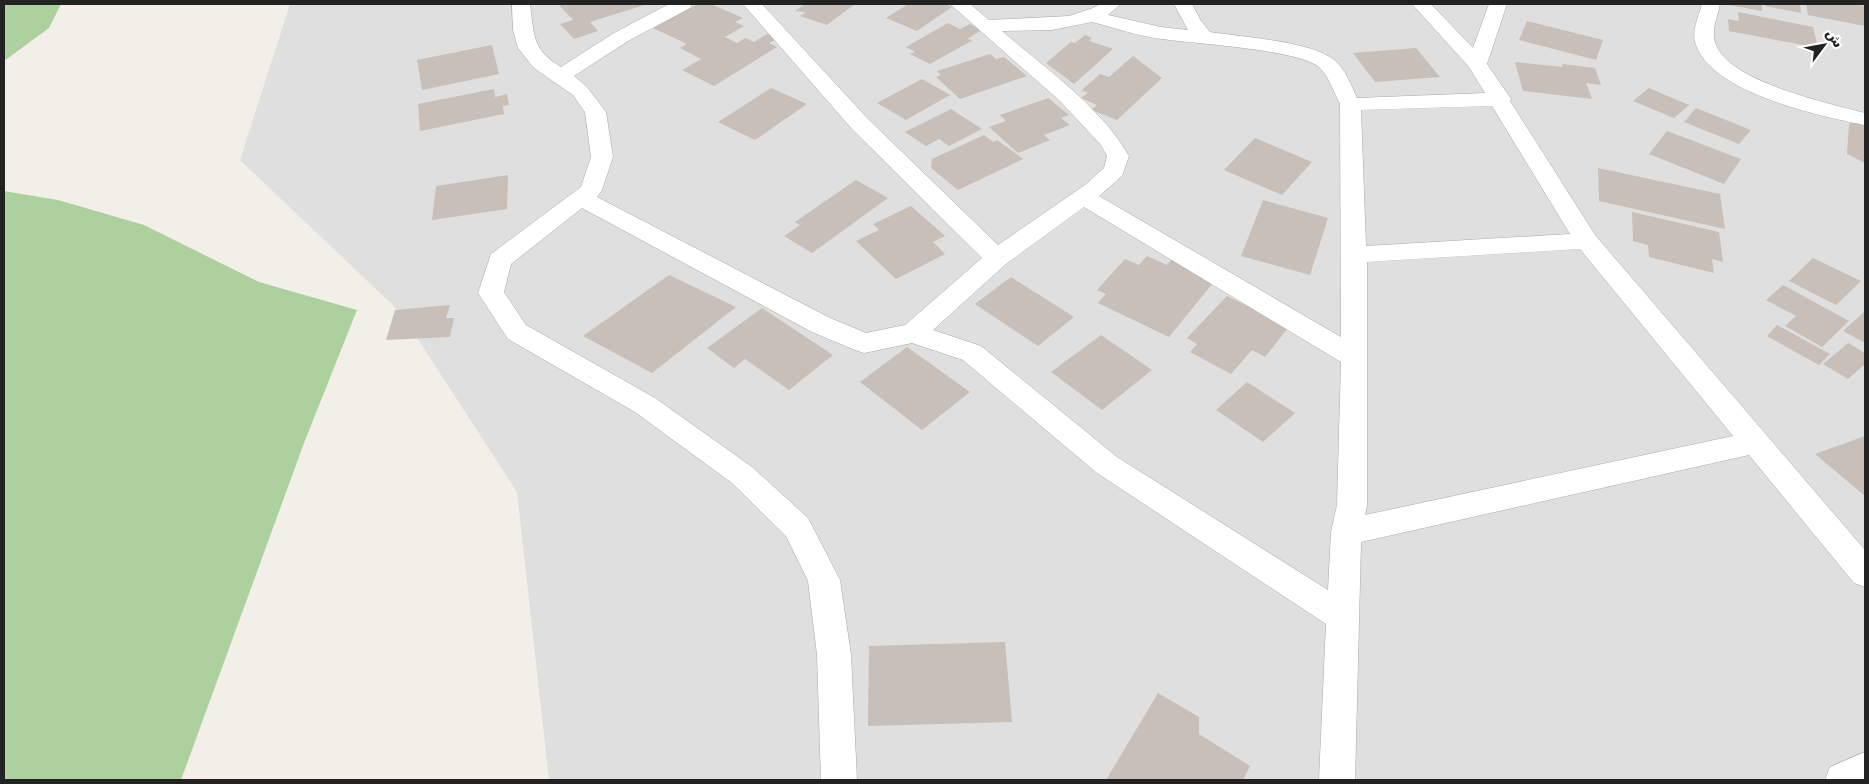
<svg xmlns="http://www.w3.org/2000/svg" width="1869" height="784" font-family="'DejaVu Sans',Cairo,sans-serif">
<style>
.residential{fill:#e0dfdf}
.forest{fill:#add19e}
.building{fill:#c7bfb8}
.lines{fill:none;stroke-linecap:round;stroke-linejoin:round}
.street-casing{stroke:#a9a9a9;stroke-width:1}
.street{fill:#fff;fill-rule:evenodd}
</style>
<rect width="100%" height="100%" fill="#f2efe9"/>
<path class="residential" d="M290 4H1865V780H549L517 492 401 313 240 160Z"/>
<g class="forest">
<path d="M4 4H61L49 28 4 61Z"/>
<path d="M4 191 58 200 144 225 259 282 357 310 304 443 181 780H4Z"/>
</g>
<g class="building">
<path d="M558 4H648L590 22 598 31 574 39 560 24 573 20Z"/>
<path d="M698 4H711L743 18 735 22 744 26 725 37 737 43 745 38 754 42 767 34 777 39 769 43 777 47 714 86 682 70 701 59 680 48 687 44 653 28Z"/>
<path d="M805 4H855L827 25 800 16 806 12 795 11Z"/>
<path d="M908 4H944L952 7 917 31 886 18Z"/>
<path d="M1730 4H1762V11L1729 5Z"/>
<path d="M1765 4H1800L1801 13 1765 6Z"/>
<path d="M1806 4H1853L1865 6V26L1808 15Z"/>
<path d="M1738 12 1813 27 1818 48 1729 31 1728 19 1739 21Z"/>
<path d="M1527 21 1603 40 1596 60 1519 40Z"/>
<path d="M948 23 960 29 970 24 982 30 967 39 973 40 930 64 910 54 915 52 906 47Z"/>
<path d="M1085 35 1092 38 1089 41 1113 49 1074 84 1046 63 1071 42 1075 43Z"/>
<path d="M492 45 499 74 422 90 417 60Z"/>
<path d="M1416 48 1440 77 1375 82 1353 53Z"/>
<path d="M990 54 996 59 1004 57 1027 76 960 99 936 77 941 75 937 71Z"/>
<path d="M1133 56 1162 78 1117 120 1091 110 1097 105 1081 98 1088 93 1082 90 1100 74 1109 77Z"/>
<path d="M1515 62 1563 67 1562 64 1595 68 1601 85 1586 83 1592 99 1523 91Z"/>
<path d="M922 79 950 95 906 120 877 103Z"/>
<path d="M771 88 807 104 755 140 718 122Z"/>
<path d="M1649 88 1689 105 1674 118 1633 101Z"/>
<path d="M494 89 495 97 507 94 509 105 503 106 504 114 420 131 418 104Z"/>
<path d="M1048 98 1069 115 1061 118 1070 125 1044 135 1050 140 1018 153 989 127 1006 121 1000 115Z"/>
<path d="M1696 108 1751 130 1739 144 1684 122Z"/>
<path d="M951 109 982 129 949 146 939 139 926 146 905 132Z"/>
<path d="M1857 120 1865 122V163L1847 154 1849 124Z"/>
<path d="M1667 131 1741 159 1724 184 1649 154Z"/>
<path d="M984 135 993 142 997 140 1023 159 958 190 931 168 932 159Z"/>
<path d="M1255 138 1312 162 1282 195 1224 170Z"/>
<path d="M1598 168 1720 194 1725 229 1599 201Z"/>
<path d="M508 175 507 209 432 220 436 186Z"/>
<path d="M856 180 888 198 812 253 784 236 800 225 795 222Z"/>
<path d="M1263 200 1328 218 1310 275 1241 256Z"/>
<path d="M911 206 945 236 933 242 945 254 896 279 856 241 879 230 873 224Z"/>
<path d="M1632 212 1719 232 1723 262 1712 259 1714 273 1649 257 1648 245 1633 241Z"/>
<path d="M1147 256 1167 265 1173 258 1217 278 1169 337 1098 303 1106 294 1097 290 1125 259 1139 265Z"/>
<path d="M1813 258 1861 281 1836 305 1789 281Z"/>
<path d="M669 275 736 307 652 373 583 336Z"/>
<path d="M1011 277 1074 317 1038 346 975 304Z"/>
<path d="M1783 285 1849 321 1822 347 1785 326 1796 316 1766 300Z"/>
<path d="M1227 296 1289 327 1265 357 1252 350 1231 374 1190 352 1197 344 1187 338Z"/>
<path d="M450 305 446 318H454L450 337 386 340 395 310Z"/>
<path d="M762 308 833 355 789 390 745 359 734 368 707 348Z"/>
<path d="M1865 311V343L1843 331Z"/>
<path d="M1777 325 1830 354 1819 365 1767 336Z"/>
<path d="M1101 335 1152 370 1102 410 1051 372Z"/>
<path d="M1848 343 1865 353V364L1848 379 1823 364Z"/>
<path d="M907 347 970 392 922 430 860 382Z"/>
<path d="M1247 382 1295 413 1263 442 1216 410Z"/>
<path d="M1865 436V496L1815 454Z"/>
<path d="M1005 642 1012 722 868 726 869 646Z"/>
<path d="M1158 693 1199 717V734L1250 766 1243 780H1106Z"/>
</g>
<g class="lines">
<g class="street-casing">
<g id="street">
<path d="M512 4H530C534 34 532 50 561 67L614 33 669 4H692L690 8 628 41 574 76 587 87 606 112 613 157 602 190 597 197 830 318 866 333 905 325 982 258 852 129 743 4H762L868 119 998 245 1085 185 1104 168 1107 156 1101 145 1060 101 950 4H970L989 20 1069 16 1093 8 1100 4H1121L1108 15 1161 27 1188 30 1174 4H1192L1201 21 1210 32C1241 37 1309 41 1333 59 1345 68 1351 85 1357 98L1485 93 1469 67 1412 4H1431L1473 48 1489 4H1507L1487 64 1511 99 1510 101 1595 235 1865 550V587L1854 583 1749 455 1361 542 1355 780H1319L1326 624 1097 473 963 360 912 343 864 353 855 350 812 332 582 208 511 264 504 292 526 325 655 398 752 467 808 518 840 580 851 655 857 780H821L817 655 808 581 786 536 732 483 635 412 508 339 478 293 491 254 581 187 591 157 585 112 573 95 534 68 518 48 513 30ZM1092 22C1115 28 1139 36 1162 39 1196 44 1296 49 1319 67 1329 76 1334 93 1340 104L1341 337 1099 196 1122 176 1129 156C1100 106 1046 69 1002 31L1052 30ZM1492 106 1570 234 1366 246 1361 110ZM1084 207 1341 362 1337 505 1331 532 1328 590 1117 457 981 346 933 330 1006 264ZM1580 249 1733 436 1365 515 1367 505V262Z"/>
<path d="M1702 4H1720C1718 15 1711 31 1715 42 1727 82 1828 103 1865 113V125C1820 116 1709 93 1695 42 1692 30 1699 15 1702 4Z"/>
<path d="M1865 752V780H1825L1830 767Z"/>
</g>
</g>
<use href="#street" class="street"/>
</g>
<rect width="1869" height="784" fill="none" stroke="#222222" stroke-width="10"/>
<g transform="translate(1824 45) rotate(58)" stroke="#ffffff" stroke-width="4" paint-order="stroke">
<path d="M0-4L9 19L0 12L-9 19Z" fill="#222222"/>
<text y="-8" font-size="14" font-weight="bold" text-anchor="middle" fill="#222222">ش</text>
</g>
</svg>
